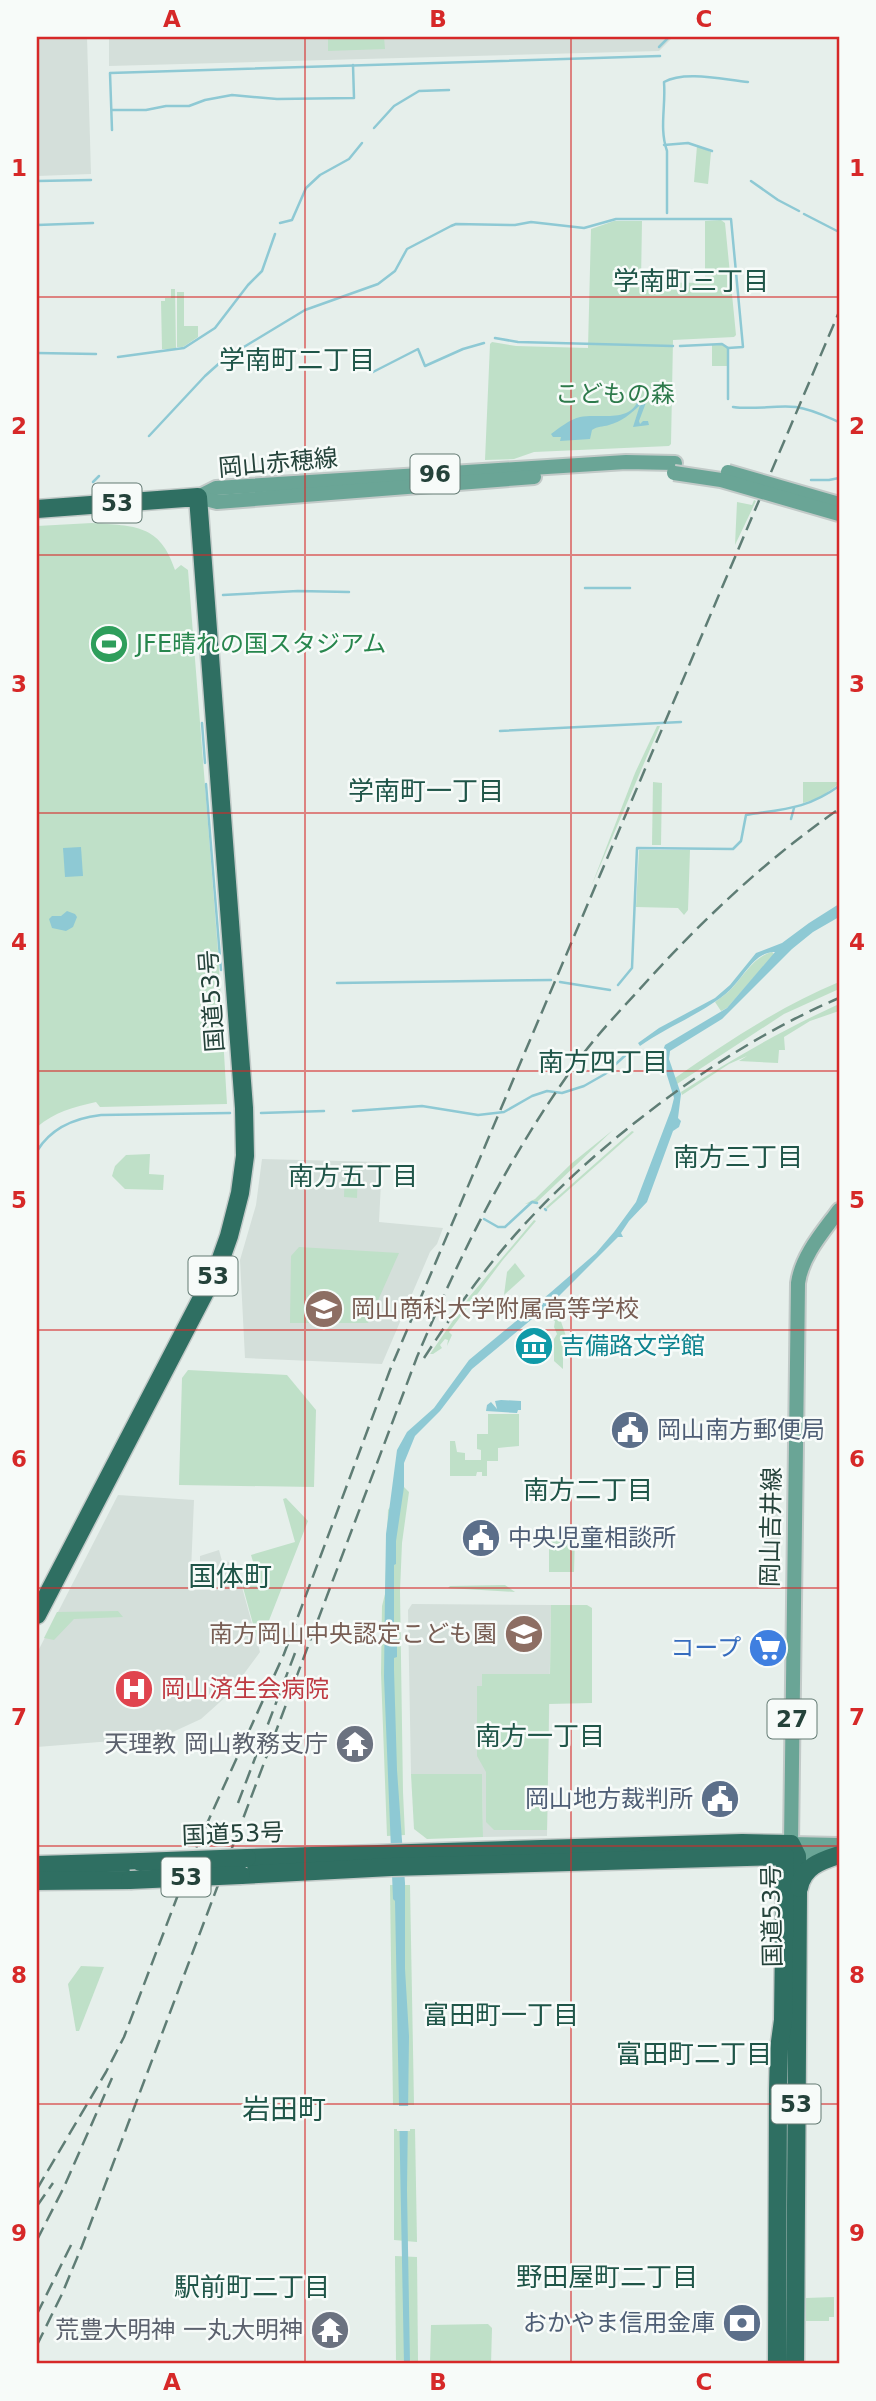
<svg xmlns="http://www.w3.org/2000/svg" width="876" height="2401" font-family="'DejaVu Sans','Noto Sans JP',sans-serif">
<style>
.built{fill:#d4dfda}
.green{fill:#bfe0c8}
.water{fill:#8ec9d4}
.pier{fill:#e6efeb}
.lines{fill:none;stroke-linecap:round;stroke-linejoin:round}
.stream{stroke:#8ec9d4;stroke-width:2.5}
.major-casing{stroke:#c2cac8;stroke-width:18}
.highway-casing{stroke:#c2cac8;stroke-width:21}
.major{stroke:#6aa596;stroke-width:14}
.highway{stroke:#2f6f62;stroke-width:18}
.rail{stroke:#5f7d75;stroke-width:2.5;stroke-dasharray:14 7;stroke-linecap:butt}
.major-bridge-casing{stroke:#c2cac8;stroke-width:18;stroke-linecap:butt}
.highway-bridge-casing{stroke:#c2cac8;stroke-width:21;stroke-linecap:butt}
.major-bridge{stroke:#6aa596;stroke-width:14}
.highway-bridge{stroke:#2f6f62;stroke-width:18}
.grid{fill:none;stroke:#d62828;stroke-width:2;stroke-opacity:0.55}
.labels{text-anchor:middle;stroke-width:5;stroke-linejoin:round;paint-order:stroke}
.shield{fill:#f7fbf9;stroke:#637a73;stroke-width:2}
.shield-label{font-size:23px;font-weight:bold;fill:#24423a}
.park-label{font-size:24px;fill:#2d7a4b;stroke:#f7fbf9}
.street-label{font-size:24px;fill:#24423a;stroke:#f7fbf9}
.leisure-label{font-size:24px;fill:#27864d;stroke:#f7fbf9;text-anchor:start}
.education-label{font-size:24px;fill:#785e54;stroke:#f7fbf9;text-anchor:start}
.culture-label{font-size:24px;fill:#0d838f;stroke:#f7fbf9;text-anchor:start}
.service-label{font-size:24px;fill:#4e5e75;stroke:#f7fbf9;text-anchor:start}
.shop-label{font-size:24px;fill:#366cbe;stroke:#f7fbf9;text-anchor:end}
.health-label{font-size:24px;fill:#be3a42;stroke:#f7fbf9;text-anchor:start}
.worship-label{font-size:24px;fill:#5b616d;stroke:#f7fbf9;text-anchor:end}
.neighbourhood-label{font-size:26px;fill:#1f5548;stroke:#f7fbf9}
.quarter-label{font-size:28px;fill:#1f5548;stroke:#f7fbf9}
.neatline{fill:none;stroke:#d62828;stroke-width:2.5}
.grid-label{font-size:23px;text-anchor:middle;font-weight:bold;fill:#d62828}
</style>
<rect width="100%" height="100%" fill="#e6efeb"/>
<g class="built">
<path d="M37 37H87L91 174 37 176Z"/>
<path d="M109 37H673L659 51 109 66Z"/>
<path d="M262 1159 382 1162 379 1222 443 1228 437 1244 430 1252 382 1364 245 1358 240 1260 256 1205Z"/>
<path d="M118 1495 194 1500 191 1571H200V1556L219 1550 222 1561 229 1562 238 1573 260 1652 229 1694 201 1719 162 1737 37 1747V1653Z"/>
<path d="M764 1507 780 1508V1554H762Z"/>
<path d="M412 1604 551 1605 547 1836 483 1837 482 1774H411L408 1610Z"/>
</g>
<g class="green">
<path d="M328 37H384L385 49 328 51Z"/>
<path d="M697 146 711 152 708 184 694 182Z"/>
<path d="M721 220 725 223 736 335 734 337 673 340 671 444 669 446 534 452 514 459 485 460 490 344 492 342 516 346 588 348 591 229 614 221H642L641 282 705 283V221Z"/>
<path d="M171 289H175L176 349H162L161 301H165V298H171Z"/>
<path d="M177 292H184V326H198V337L183 347H177Z"/>
<path d="M722 344 727 347V366H712V345Z"/>
<path d="M754 500 756 501 735 545 737 502 752 505Z"/>
<path d="M92 523C135 526 160 524 175 570L181 565 188 570 218 951 227 1104 100 1107 96 1102C73 1107 55 1112 37 1127V526Z"/>
<path d="M657 726H660L591 887 635 773Z"/>
<path d="M653 782 662 783 661 845H652Z"/>
<path d="M803 782H839V784L819 798 803 803Z"/>
<path d="M639 850H690L688 910 684 915 678 908 636 907Z"/>
<path d="M772 952 774 954 727 1008 721 1011 715 1002C721 997 728 993 733 987 745 974 755 956 772 952Z"/>
<path d="M839 982V989L784 1014 677 1084 675 1078C727 1042 781 1006 839 982Z"/>
<path d="M839 1004V1011L810 1021 784 1037 785 1050H779L778 1063 739 1061 747 1056 729 1064 682 1095 681 1092C732 1059 784 1029 839 1004Z"/>
<path d="M613 1130 537 1202 525 1204 535 1199 572 1163Z"/>
<path d="M632 1131 634 1132 547 1209 546 1207Z"/>
<path d="M150 1154 149 1174 164 1175 163 1190 125 1189 112 1176 115 1166 126 1155Z"/>
<path d="M345 1169 358 1170 357 1198 344 1197Z"/>
<path d="M534 1220 536 1221 502 1261 449 1332 452 1335 447 1346 448 1340 445 1339 440 1345 442 1348 433 1354H430L470 1296Z"/>
<path d="M299 1247 399 1253 368 1323H290L291 1256Z"/>
<path d="M515 1263 525 1276 504 1295 507 1272Z"/>
<path d="M555 1304 568 1342H563V1369L554 1361V1339L557 1334 554 1327 555 1321 548 1318 538 1319Z"/>
<path d="M188 1370 287 1375 316 1410 314 1487 179 1485 182 1378Z"/>
<path d="M488 1414H519V1446L498 1448V1461H487V1476H482V1472H477L476 1476H450V1441H455L457 1452 465 1453V1460H481V1450L477 1449V1434H488Z"/>
<path d="M404 1487 409 1492 402 1543 400 1591 403 1792 405 1835 387 1836 381 1673 382 1606 385 1594 388 1510Z"/>
<path d="M286 1498 308 1521 259 1646 241 1580 257 1575 251 1555 295 1542 283 1499Z"/>
<path d="M549 1535H575L574 1572H549Z"/>
<path d="M505 1585 515 1592 448 1588 450 1586Z"/>
<path d="M551 1605H587L592 1608V1703L549 1704 547 1830H494L486 1822V1772L477 1756V1686H482V1674H550Z"/>
<path d="M118 1611 123 1617 74 1619 54 1640 44 1638 57 1612Z"/>
<path d="M411 1774H482L483 1837 427 1839 414 1829Z"/>
<path d="M390 1885H410L414 2105H393Z"/>
<path d="M81 1966 104 1967 79 2031H76L68 1984Z"/>
<path d="M394 2129H415L417 2242 394 2240Z"/>
<path d="M395 2256 417 2257 418 2361 396 2360Z"/>
<path d="M834 2297V2317H829V2321H806V2298Z"/>
<path d="M488 2324 492 2328 491 2364H430L431 2325Z"/>
</g>
<g class="water">
<path d="M639 398 647 400 639 421 640 424 643 421H648L649 425 633 427 640 405C632 413 621 422 609 425 602 427 598 426 592 430L590 439 560 441 561 437H553L551 434C559 428 569 420 580 417 599 413 631 424 639 398Z"/>
<path d="M81 847 83 876 65 877 63 848Z"/>
<path d="M839 904V917L813 932 792 949 722 1019 670 1051 669 1059 681 1094 678 1118 681 1121 679 1127 673 1131 647 1202 629 1221 621 1233 623 1237H618L555 1300 472 1369 440 1411 415 1436 404 1463V1487L396 1541V1564L394 1565V1637L397 1638V1657L394 1658V1670L397 1770 405 1883V1969L409 2036 407 2190 410 2364H404L395 1901 393 1899 384 1677 385 1594 386 1534 397 1450 407 1432 434 1408 469 1360 550 1293 596 1253 614 1232 636 1202 671 1110 674 1098 661 1056 665 1045 727 1008 775 952C755 951 743 978 730 990 706 1012 668 1026 640 1046L638 1043 659 1028 715 998 730 985 756 953 782 943 809 923Z"/>
<path d="M67 911 75 914 77 917 73 927 66 931 52 928 49 919 52 916H61Z"/>
<path d="M501 1400 521 1401V1410H518L517 1413 486 1411 487 1405 491 1402 497 1409 495 1401Z"/>
</g>
<rect class="pier" x="397" y="2106" width="13" height="25"/>
<g class="lines">
<g class="stream">
<path d="M659 47 669 37"/>
<path d="M112 110H146L166 106H189L205 100 232 95 277 99 354 98 353 65"/>
<path d="M374 128 394 106 419 91 449 90"/>
<path d="M112 130 110 73 660 56"/>
<path d="M664 145 688 143 712 151"/>
<path d="M37 181 91 180"/>
<path d="M751 181 778 200 799 211"/>
<path d="M667 213V151C659 128 666 106 664 82 685 70 725 80 748 82"/>
<path d="M804 214 839 232"/>
<path d="M280 223 292 220 306 188 320 175 349 159 362 143"/>
<path d="M37 225 93 223"/>
<path d="M495 338 518 342 673 346"/>
<path d="M680 346 722 344 728 348"/>
<path d="M37 353 96 354"/>
<path d="M118 357 184 348 215 328 248 285 262 271 275 234"/>
<path d="M373 372 418 349 425 366 463 349 484 343"/>
<path d="M733 407C754 410 775 405 796 407 811 409 825 416 839 422"/>
<path d="M149 436 205 376 224 359 305 310 378 284 395 271 407 249 451 226 456 224 515 225 531 222 584 228 616 219H731L743 347 728 348V399"/>
<path d="M811 480H829L839 478"/>
<path d="M93 482 99 476"/>
<path d="M585 588H630"/>
<path d="M223 595 298 591 349 592"/>
<path d="M202 723 205 763"/>
<path d="M500 731 681 722"/>
<path d="M206 784 221 970"/>
<path d="M791 819 794 808"/>
<path d="M560 982 610 990"/>
<path d="M337 983 551 980"/>
<path d="M618 985 632 968 637 848 733 849 741 841 746 815C784 809 807 809 839 786"/>
<path d="M353 1111 422 1106 478 1115 504 1112 532 1096 547 1091 562 1093 584 1086 605 1074 631 1050"/>
<path d="M261 1113 324 1111"/>
<path d="M37 1151C51 1128 75 1118 101 1115L230 1113"/>
<path d="M545 1209 546 1210"/>
<path d="M484 1219 498 1227H505L532 1202 537 1203"/>
</g>
<g class="major-casing">
<g id="major">
<path d="M198 497 216 488 626 462 675 463"/>
<path d="M198 497 217 502 534 477"/>
<path d="M791 1844 839 1845"/>
<path d="M831 1856H785L791 1844 798 1283C802 1255 823 1232 839 1210"/>
</g>
</g>
<g class="highway-casing">
<g id="highway">
<path d="M37 509 198 497 244 1108 245 1156 240 1193 229 1236 218 1267 37 1615"/>
<path d="M247 1858 742 1843 791 1844 797 1856 798 1893 795 2364"/>
<path d="M37 1865 140 1862"/>
<path d="M241 1875 391 1867 785 1856 783 2020 779 2049 778 2090 777 2364"/>
<path d="M37 1881 130 1880"/>
<path d="M799 1888C803 1867 820 1861 839 1855"/>
</g>
</g>
<use href="#major" class="major"/>
<use href="#highway" class="highway"/>
<g class="rail">
<path d="M424 1358C450 1318 477 1279 508 1243 591 1146 722 1048 839 998"/>
<path d="M238 1803 295 1653"/>
<path d="M37 2189 106 2072 124 2037 195 1850 284 1654 390 1370 839 312"/>
<path d="M37 2206 53 2183"/>
<path d="M37 2240 64 2187 112 2078"/>
<path d="M37 2314 74 2239"/>
<path d="M37 2345 62 2294 82 2246 417 1357C458 1259 505 1164 567 1076 588 1045 613 1018 638 991 699 923 764 861 839 809"/>
</g>
<g class="major-bridge-casing">
<g id="major-bridge">
<path d="M728 472 839 504"/>
<path d="M674 473 721 480 839 514"/>
</g>
</g>
<g class="highway-bridge-casing">
<g id="highway-bridge">
<path d="M140 1862 247 1858"/>
<path d="M130 1880 241 1875"/>
</g>
</g>
<use href="#major-bridge" class="major-bridge"/>
<use href="#highway-bridge" class="highway-bridge"/>
</g>
<path class="grid" d="M305 37V2364M571 37V2364M37 297H839M37 555H839M37 813H839M37 1071H839M37 1330H839M37 1588H839M37 1846H839M37 2104H839"/>
<defs>
<g id="stadium-disc" transform="scale(2.0125)"><circle r="9.5" fill="#2e9e5b" stroke="#f7fbf9"/><path d="M0-5a6.5 5 0 1 0 0 10a6.5 5 0 1 0 0-10ZM-3.5-1.8h7v3.6h-7Z" fill="#fff"/></g>
<g id="school-disc" transform="scale(2.0125)"><circle r="9.5" fill="#8d6e63" stroke="#f7fbf9"/><path d="M0-5L7-2L0 1L-7-2ZM-4 1L0 2.5L4 1V4Q0 6-4 4Z" fill="#fff"/></g>
<g id="museum-disc" transform="scale(2.0125)"><circle r="9.5" fill="#0f9aa8" stroke="#f7fbf9"/><path d="M0-6L6-3V-2H-6V-3ZM-5-1h2V3h-2ZM-1-1h2V3h-2ZM3-1h2V3H3ZM-6 4H6V6H-6Z" fill="#fff"/></g>
<g id="civic-disc" transform="scale(2.0125)"><circle r="9.5" fill="#5c6f8a" stroke="#f7fbf9"/><path d="M-.6-6.5H3V-4.5H.6V-3L4-1V1h2V6H-6V1h2V-1L-.6-3ZM-1.2 2.5V6h2.4V2.5Z" fill="#fff"/></g>
<g id="supermarket-disc" transform="scale(2.0125)"><circle r="9.5" fill="#3f7fe0" stroke="#f7fbf9"/><path d="M-6-5.5h2.5l.6 2H6L4.5 2H-2.5L-4.4-4H-6ZM-1.5 3.2a1.3 1.3 0 1 0 .1 0ZM3 3.2a1.3 1.3 0 1 0 .1 0Z" fill="#fff"/></g>
<g id="hospital-disc" transform="scale(2.0125)"><circle r="9.5" fill="#e0444e" stroke="#f7fbf9"/><path d="M-5-5h3v3.5h4V-5h3V5h-3V1.5h-4V5h-3Z" fill="#fff"/></g>
<g id="temple-disc" transform="scale(2.0125)"><circle r="9.5" fill="#6b7280" stroke="#f7fbf9"/><path d="M0-6L5-2H3V0L6.5 2.5H4V6H1.5V3h-3V6H-4V2.5H-6.5L-3 0V-2H-5Z" fill="#fff"/></g>
<g id="bank-disc" transform="scale(2.0125)"><circle r="9.5" fill="#5c6f8a" stroke="#f7fbf9"/><path d="M-6-4H6V4H-6ZM0-2.3a2.3 2.3 0 1 0 0 4.6a2.3 2.3 0 1 0 0-4.6Z" fill="#fff"/></g>
</defs>
<g fill-rule="evenodd">
<use href="#stadium-disc" x="109" y="644"/>
<use href="#school-disc" x="324" y="1309"/>
<use href="#museum-disc" x="534" y="1346"/>
<use href="#civic-disc" x="630" y="1430"/>
<use href="#civic-disc" x="481" y="1538"/>
<use href="#school-disc" x="524" y="1634"/>
<use href="#supermarket-disc" x="768" y="1648"/>
<use href="#hospital-disc" x="134" y="1689"/>
<use href="#temple-disc" x="355" y="1744"/>
<use href="#civic-disc" x="720" y="1799"/>
<use href="#bank-disc" x="742" y="2323"/>
<use href="#temple-disc" x="330" y="2330"/>
</g>
<g class="labels">
<g class="shield">
<rect x="410.5" y="454.5" width="49" height="39" rx="5"/>
<rect x="92.5" y="483.5" width="49" height="39" rx="5"/>
<rect x="188.5" y="1256.5" width="49" height="39" rx="5"/>
<rect x="767.5" y="1699.5" width="49" height="39" rx="5"/>
<rect x="161.5" y="1857.5" width="49" height="39" rx="5"/>
<rect x="771.5" y="2084.5" width="49" height="39" rx="5"/>
</g>
<g class="shield-label">
<text x="435" y="482">96</text>
<text x="117" y="511">53</text>
<text x="213" y="1284">53</text>
<text x="792" y="1727">27</text>
<text x="186" y="1885">53</text>
<text x="796" y="2112">53</text>
</g>
<g class="park-label">
<text x="615" y="402">こどもの森</text>
</g>
<g class="street-label">
<text transform="translate(278 463) rotate(-5)" y="8">岡山赤穂線</text>
<text transform="translate(212 1001) rotate(-94)" y="8">国道53号</text>
<text transform="translate(771 1527) rotate(-89)" y="8">岡山吉井線</text>
<text transform="translate(233 1834) rotate(-2)" y="8">国道53号</text>
<text transform="translate(772 1916) rotate(-91)" y="8">国道53号</text>
</g>
<g class="leisure-label">
<text x="136" y="652">JFE晴れの国スタジアム</text>
</g>
<g class="education-label">
<text x="351" y="1317">岡山商科大学附属高等学校</text>
<text x="497" y="1642" text-anchor="end">南方岡山中央認定こども園</text>
</g>
<g class="culture-label">
<text x="561" y="1354">吉備路文学館</text>
</g>
<g class="service-label">
<text x="657" y="1438">岡山南方郵便局</text>
<text x="508" y="1546">中央児童相談所</text>
<text x="693" y="1807" text-anchor="end">岡山地方裁判所</text>
<text x="715" y="2331" text-anchor="end">おかやま信用金庫</text>
</g>
<g class="shop-label">
<text x="741" y="1656">コープ</text>
</g>
<g class="health-label">
<text x="161" y="1697">岡山済生会病院</text>
</g>
<g class="worship-label">
<text x="328" y="1752">天理教 岡山教務支庁</text>
<text x="303" y="2338">荒豊大明神 一丸大明神</text>
</g>
<g class="neighbourhood-label">
<text x="691" y="290">学南町三丁目</text>
<text x="297" y="369">学南町二丁目</text>
<text x="426" y="800">学南町一丁目</text>
<text x="603" y="1071">南方四丁目</text>
<text x="738" y="1166">南方三丁目</text>
<text x="353" y="1185">南方五丁目</text>
<text x="588" y="1499">南方二丁目</text>
<text x="540" y="1745">南方一丁目</text>
<text x="501" y="2024">富田町一丁目</text>
<text x="694" y="2063">富田町二丁目</text>
<text x="607" y="2286">野田屋町二丁目</text>
<text x="252" y="2296">駅前町二丁目</text>
</g>
<g class="quarter-label">
<text x="230" y="1586">国体町</text>
<text x="284" y="2119">岩田町</text>
</g>
</g>
<rect width="876" height="2401" fill="none" stroke="#f7fbf9" stroke-width="77"/>
<rect x="38" y="38" width="800" height="2324" class="neatline"/>
<g class="grid-label">
<text x="172" y="27">A</text>
<text x="438" y="27">B</text>
<text x="704" y="27">C</text>
<text x="19" y="176">1</text>
<text x="857" y="176">1</text>
<text x="19" y="434">2</text>
<text x="857" y="434">2</text>
<text x="19" y="692">3</text>
<text x="857" y="692">3</text>
<text x="19" y="950">4</text>
<text x="857" y="950">4</text>
<text x="19" y="1208">5</text>
<text x="857" y="1208">5</text>
<text x="19" y="1467">6</text>
<text x="857" y="1467">6</text>
<text x="19" y="1725">7</text>
<text x="857" y="1725">7</text>
<text x="19" y="1983">8</text>
<text x="857" y="1983">8</text>
<text x="19" y="2241">9</text>
<text x="857" y="2241">9</text>
<text x="172" y="2390">A</text>
<text x="438" y="2390">B</text>
<text x="704" y="2390">C</text>
</g>
</svg>
